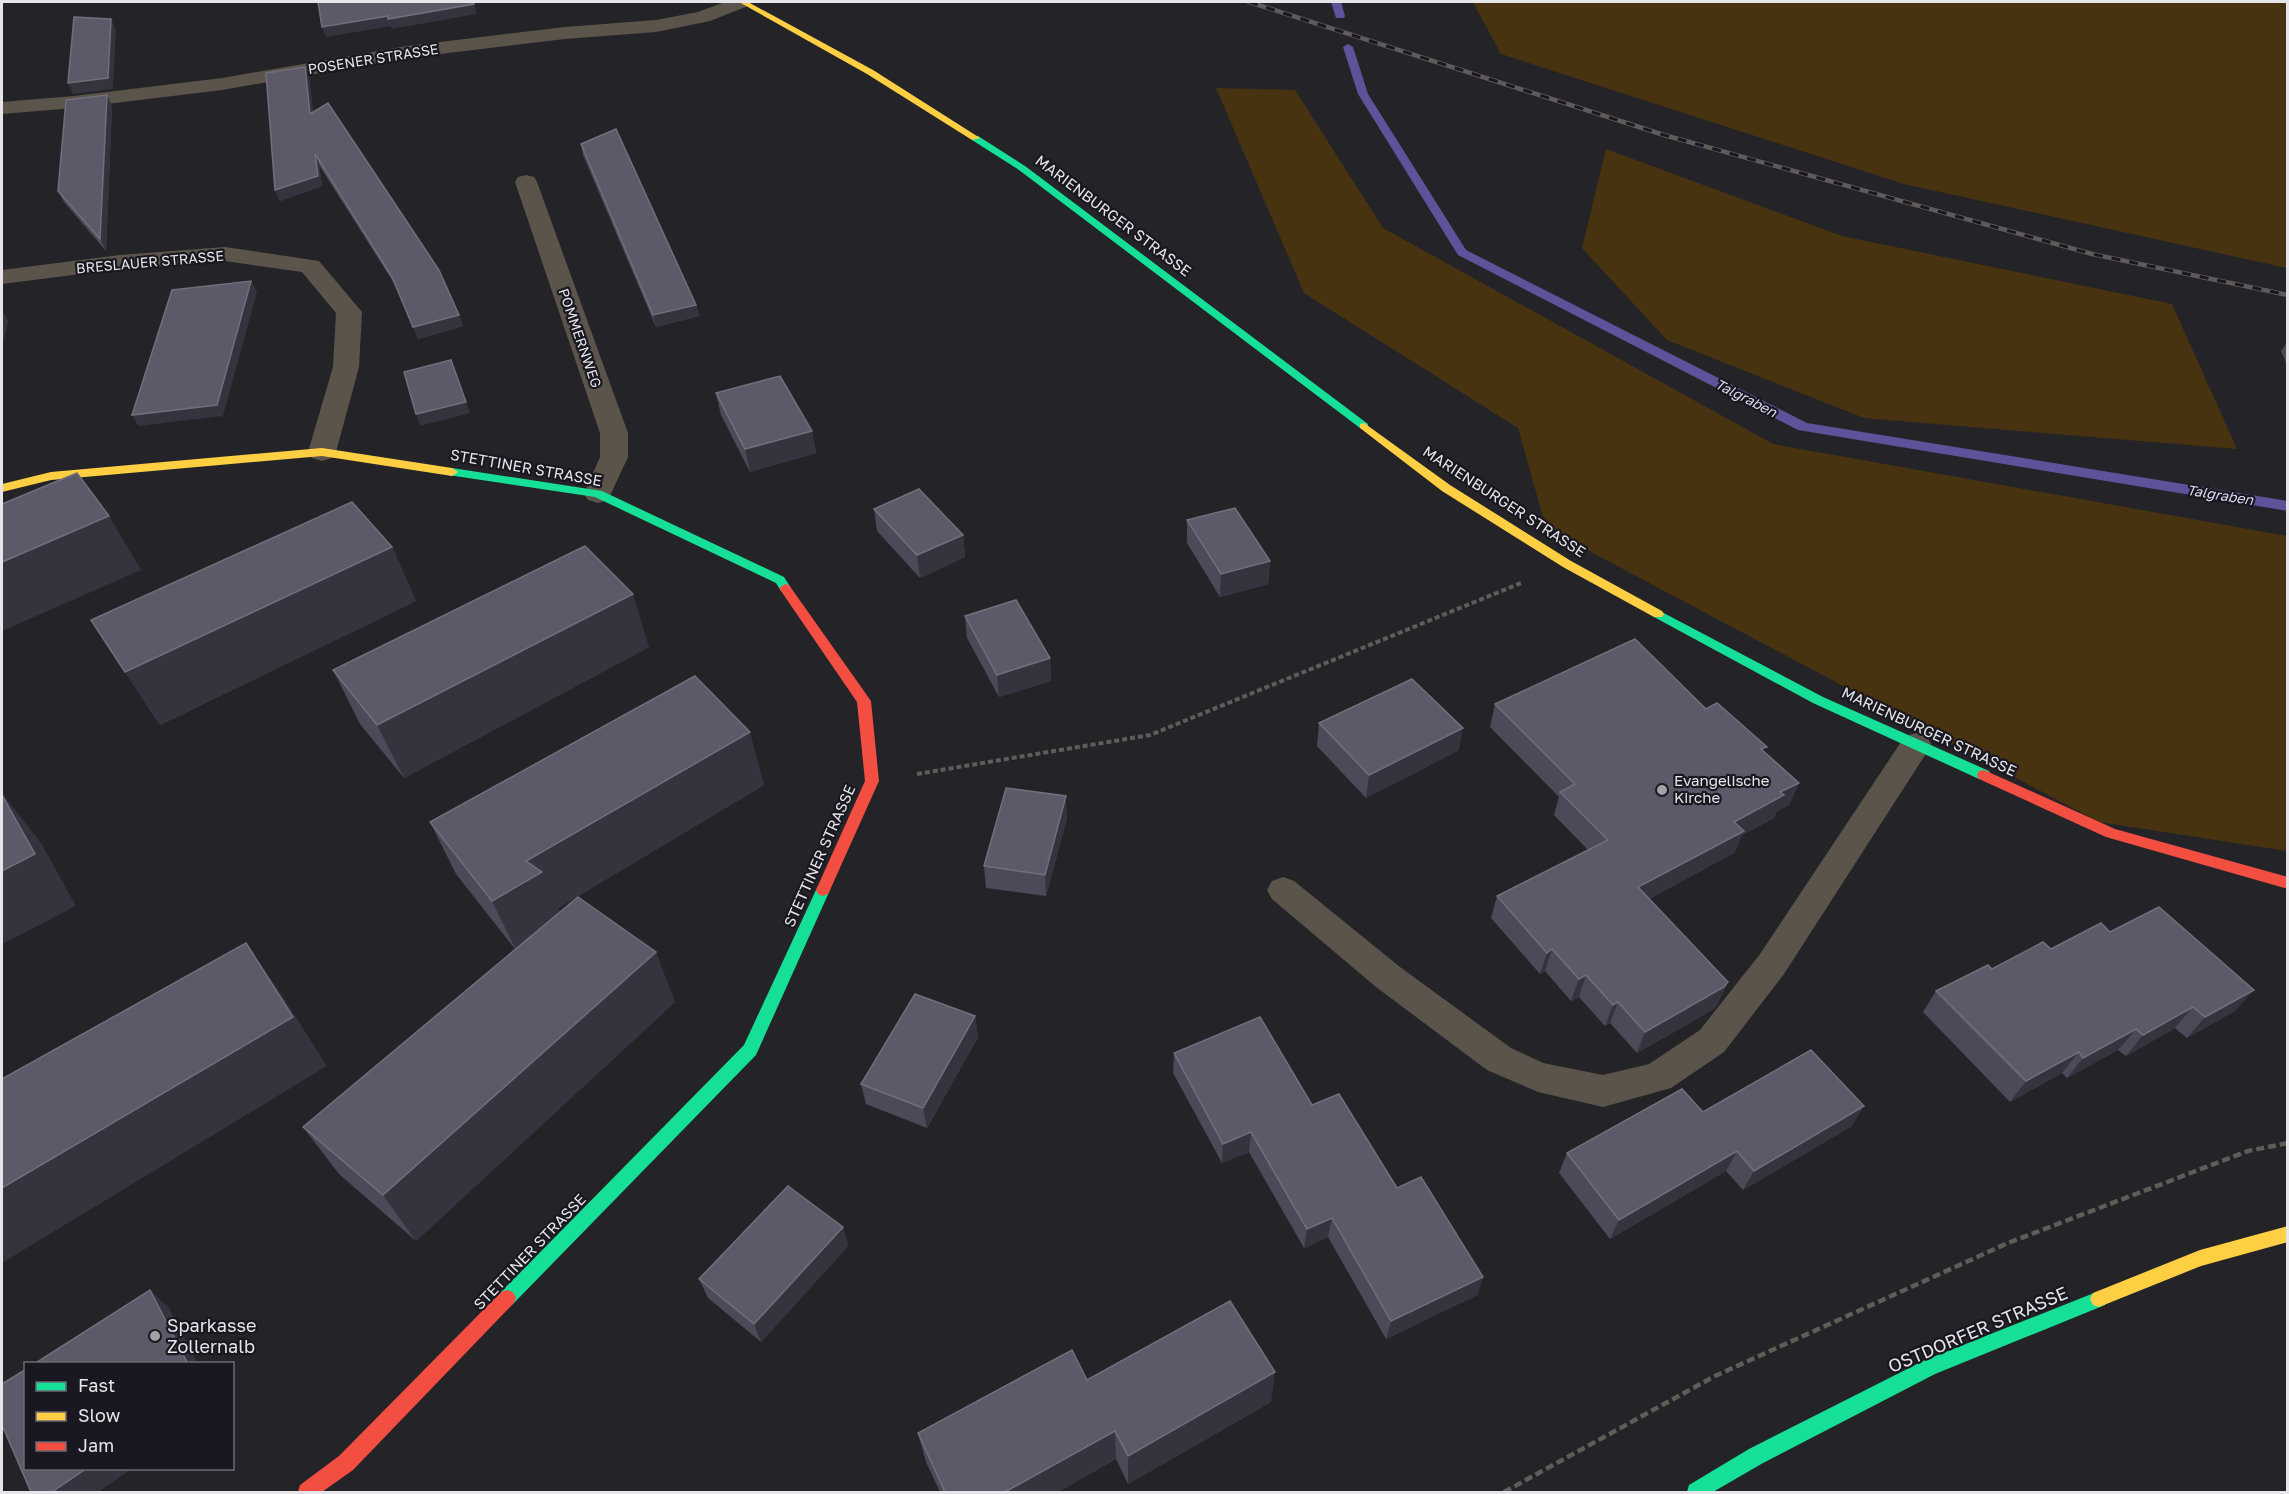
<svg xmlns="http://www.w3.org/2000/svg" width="2289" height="1494" font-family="'Golos Text',sans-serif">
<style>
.green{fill:#483310}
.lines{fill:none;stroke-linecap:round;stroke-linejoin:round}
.stream{fill:#5e529a;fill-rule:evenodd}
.path-far1{stroke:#605c58;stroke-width:4;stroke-dasharray:5 3;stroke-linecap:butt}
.path{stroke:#605c58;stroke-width:4.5;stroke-dasharray:8 4;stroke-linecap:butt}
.lane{fill:#5a544b;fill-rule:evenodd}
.street{fill:#5a544b;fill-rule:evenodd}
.fast{fill:#16e098;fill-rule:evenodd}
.slow{fill:#ffcf43;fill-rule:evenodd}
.jam{fill:#f24e42;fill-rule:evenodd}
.rail-casing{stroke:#605b5b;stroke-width:4.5}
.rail{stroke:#191820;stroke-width:3;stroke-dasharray:9;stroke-linecap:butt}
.wall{fill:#4c4958}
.shaded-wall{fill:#35333e}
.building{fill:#5c5a68;stroke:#726f7c;stroke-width:1.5}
.poi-dot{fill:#a1a1a6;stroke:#191820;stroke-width:2}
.labels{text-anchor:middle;stroke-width:4.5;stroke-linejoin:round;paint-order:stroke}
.far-street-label{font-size:14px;fill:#e5e5ea;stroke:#191820}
.far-water-label{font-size:14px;font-style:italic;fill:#dddbf1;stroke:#191820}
.street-label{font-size:15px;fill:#e5e5ea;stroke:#191820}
.poi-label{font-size:15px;fill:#e5e5ea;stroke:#191820;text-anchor:start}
.near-poi-label{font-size:18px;fill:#e5e5ea;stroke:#191820;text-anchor:start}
.near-street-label{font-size:18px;fill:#e5e5ea;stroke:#191820}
</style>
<rect width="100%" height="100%" fill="#242428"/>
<g class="green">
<path d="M1473 2H2287V268L1904 184 1501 54Z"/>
<path d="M1216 88 1295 90 1383 228 1773 444 2287 536V851L2099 822 1546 528 1518 428 1304 293Z"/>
<path d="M1606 149 1842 236 2172 304 2237 449 1864 418 1667 340 1582 248Z"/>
</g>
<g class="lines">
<g class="stream">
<path d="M1331 2H1341L1345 16 1344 18H1336Z"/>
<path d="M1348 44 1353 47 1368 94 1466 250 1807 423 2288 501V511L1798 430 1458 255 1358 94 1343 47Z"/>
</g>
<path class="path-far1" d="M917 774 1150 735 1521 583"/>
<path class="path" d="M1504 1492 1715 1376 2008 1243 2248 1151 2288 1143"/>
<path class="lane" d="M1916 733 1927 736 1931 744 1927 752 1784 974 1724 1052 1671 1088 1603 1107 1538 1092 1487 1070 1376 987 1272 899 1267 890 1272 881 1283 877 1294 881 1400 967 1511 1048 1543 1063 1603 1075 1649 1064 1700 1030 1760 954 1905 736Z"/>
<g class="street">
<path d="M725 2H751L748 6 710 21 656 32 565 39 407 58 222 90 74 108 2 114V102L74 96 222 78 407 46 565 27 656 20 698 12Z"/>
<path d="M526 175 534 177 537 182 628 433V457L608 500 598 503 588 500 584 494 600 457V433L515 182 518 177Z"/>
<path d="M225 247 319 261 362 312 359 367 336 452 332 458 322 461 312 458 308 452 333 367 336 313 302 272 225 261 120 269 2 284V270L120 255Z"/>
</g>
<g class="fast">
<path d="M972 136H978L1025 166 1368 424V428H1360L1019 170 972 140Z"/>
<path d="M452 468 602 491 784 577 791 588 785 592 781 591 776 583 595 497 448 475 446 472Z"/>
<path d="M1658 610 1823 697 1989 771 1991 775 1989 779H1979L1813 703 1654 617 1652 614Z"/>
<path d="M823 884 828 886 830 890 756 1055 513 1304 507 1306 501 1304 498 1298 501 1292 744 1045 816 890 818 886Z"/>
<path d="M2099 1291 2105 1293 2108 1299 2105 1305 1935 1374 1763 1463 1713 1492H1687L1689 1485 1749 1449 1923 1361Z"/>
</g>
<g class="slow">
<path d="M739 2H748L873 70 980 138 972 140 867 74Z"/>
<path d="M1364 423 1450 485 1571 561 1662 611 1664 614 1662 617H1654L1563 567 1442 491 1360 428V424Z"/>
<path d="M322 448 452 468 458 472 452 476 322 456 51 480 2 492V484L51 472Z"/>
<path d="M2288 1226V1242L2201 1266 2099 1307 2093 1305 2090 1299 2093 1293 2200 1250Z"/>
</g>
<g class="jam">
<path d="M785 584 789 585 871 701 879 781 830 890 828 894 823 896 818 894 816 890 865 781 857 702 781 591 779 588Z"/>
<path d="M1984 770 2115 829 2288 877V889L2106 837 1979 779 1977 775 1979 771Z"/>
<path d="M507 1290 513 1292 516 1298 513 1304 353 1470 322 1492H298L300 1485 339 1456 501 1292Z"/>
</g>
<g class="rail-casing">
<path id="rail" d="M1249 2 1664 135 2092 254 2288 295"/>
</g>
<use href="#rail" class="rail"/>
</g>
<g class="wall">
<path d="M305 67 309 77 313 112 459 315 463 326 418 339 397 288 319 165 322 186 280 201 275 190Z"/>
<path d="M112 106 106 251 64 202 58 191Z"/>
<path d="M581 144 696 305 699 316 656 327 583 155Z"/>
<path d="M2288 341V367L2281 351Z"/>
<path d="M716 393 812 431 816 453 750 472 721 415Z"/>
<path d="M874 509 963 535 965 557 920 578 877 531Z"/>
<path d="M1187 520 1270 561 1268 584 1220 597 1187 543Z"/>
<path d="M392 547 416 601 160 725 91 620Z"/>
<path d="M965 616 1050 658 1051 681 999 697 967 638Z"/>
<path d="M649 647 404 778 360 724 333 670Z"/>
<path d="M1495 704 1706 709 1765 752 1799 783 1789 805 1777 811 1774 818 1742 835 1734 853 1649 899 1718 1003 1714 1009 1637 1053 1610 1023 1605 1026 1579 997 1571 1001 1545 971 1540 974 1491 918 1497 896 1588 850 1554 815 1559 797 1490 727Z"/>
<path d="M1319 723 1459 750 1366 798 1317 746Z"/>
<path d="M764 785 558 908 560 912 675 1002 416 1241 339 1174 303 1127 515 949 456 874 430 822Z"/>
<path d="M1067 818 1046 896 986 888 984 866Z"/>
<path d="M2110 932 2235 1011 2187 1038 2175 1028 2126 1056 2118 1050 2067 1078 2062 1073 2010 1102 1923 1012 1936 991 2051 949Z"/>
<path d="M975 1016 978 1037 927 1128 866 1104 861 1084Z"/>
<path d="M1174 1053 1312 1105 1483 1277 1477 1295 1386 1339 1328 1237 1304 1248 1249 1152 1222 1163 1173 1073Z"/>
<path d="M1703 1112 1852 1126 1743 1190 1726 1171 1610 1239 1559 1173 1567 1153Z"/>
<path d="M843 1227 848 1246 761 1342 708 1298 699 1279Z"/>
<path d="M1087 1380 1271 1402 1128 1484 1116 1459 1058 1492H940L926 1462 918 1433Z"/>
</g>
<g class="shaded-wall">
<path d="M474 2 477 14 392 29 391 26 326 37 322 27Z"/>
<path d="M111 19 116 30 113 89 73 94 68 83Z"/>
<path d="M305 67 309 77 315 125 310 114Z"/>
<path d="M107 95 112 106 106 251 100 239Z"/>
<path d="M315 154 319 165 322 186 280 201 275 190Z"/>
<path d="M251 281 257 292 223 416 138 426 132 415Z"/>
<path d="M696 305 699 316 656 327 653 315Z"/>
<path d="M2 310 8 321 2 349Z"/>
<path d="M459 315 463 326 418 339 413 327Z"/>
<path d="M451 360 470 413 420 426 416 414Z"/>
<path d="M812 431 816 453 750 472 745 449Z"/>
<path d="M109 516 141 570 2 631V562Z"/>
<path d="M963 535 965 557 920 578 917 555Z"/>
<path d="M392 547 416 601 160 725 125 672Z"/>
<path d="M1270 561 1268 584 1220 597 1221 574Z"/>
<path d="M633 594 649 647 404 778 377 725Z"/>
<path d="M1050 658 1051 681 999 697 997 675Z"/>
<path d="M1463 728 1459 750 1366 798 1369 775Z"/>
<path d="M750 732 764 785 558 908 564 923 517 952 492 901 526 861Z"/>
<path d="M1799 783 1789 805 1777 811 1774 818 1742 835 1734 853 1630 909 1638 887 1734 822 1780 792Z"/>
<path d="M2 793 41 843 76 906 2 944Z"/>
<path d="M1066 796 1067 818 1046 896 1045 875Z"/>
<path d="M246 943 281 994 327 1066 2 1263V1188Z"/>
<path d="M1552 949 1545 971 1540 974 1547 953Z"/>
<path d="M656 952 675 1002 416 1241 383 1195Z"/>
<path d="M1586 975 1579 997 1571 1001 1579 979Z"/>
<path d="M1728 982 1718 1003 1714 1009 1637 1053 1645 1032Z"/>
<path d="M2254 990 2235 1011 2187 1038 2205 1017Z"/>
<path d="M1618 1002 1610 1023 1605 1026 1613 1005Z"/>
<path d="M2193 1007 2175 1028 2126 1056 2143 1035Z"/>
<path d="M975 1016 978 1037 927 1128 923 1108Z"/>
<path d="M2136 1029 2118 1050 2067 1078 2083 1058Z"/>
<path d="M2079 1052 2062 1073 2010 1102 2026 1081Z"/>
<path d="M1864 1106 1852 1126 1743 1190 1754 1171Z"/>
<path d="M1251 1132 1249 1152 1222 1163 1223 1144Z"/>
<path d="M1737 1151 1726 1171 1610 1239 1619 1220Z"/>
<path d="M1332 1218 1328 1237 1304 1248 1307 1229Z"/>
<path d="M843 1227 848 1246 761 1342 754 1324Z"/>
<path d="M1483 1277 1477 1295 1386 1339 1391 1321Z"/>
<path d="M150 1290 169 1308 198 1364H188Z"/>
<path d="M1275 1372 1271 1402 1128 1484V1456Z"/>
<path d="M1115 1431 1116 1459 1058 1492H1005Z"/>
<path d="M87 1468H133L98 1492H52Z"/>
</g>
<g class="building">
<path d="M318 2H474V4L388 19V16L322 27Z"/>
<path d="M74 17 111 19 108 78 68 83Z"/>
<path d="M305 67 310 114 328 103 439 270 459 315 413 327 392 277 315 154 318 176 275 190 266 73Z"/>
<path d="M107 95 100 239 58 191 66 100Z"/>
<path d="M616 129 696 305 653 315 581 144Z"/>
<path d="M251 281 217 405 132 415 172 290Z"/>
<path d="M451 360 466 402 416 414 404 372Z"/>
<path d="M780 376 812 431 745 449 716 393Z"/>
<path d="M77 473 109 516 2 562V504Z"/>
<path d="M919 489 963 535 917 555 874 509Z"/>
<path d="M352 502 392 547 125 672 91 620Z"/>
<path d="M1235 508 1270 561 1221 574 1187 520Z"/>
<path d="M585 546 633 594 377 725 333 670Z"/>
<path d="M1016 600 1050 658 997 675 965 616Z"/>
<path d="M1635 639 1706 709 1717 703 1767 747 1761 749 1799 783 1780 792 1784 795 1734 822 1744 831 1638 887 1728 982 1724 987 1645 1032 1618 1002 1613 1005 1586 975 1579 979 1552 949 1547 953 1497 896 1608 840 1560 792 1575 784 1495 704Z"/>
<path d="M695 676 750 732 526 861 542 872 492 901 430 822Z"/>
<path d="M1412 679 1463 728 1369 775 1319 723Z"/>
<path d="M1006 788 1066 796 1045 875 984 866Z"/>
<path d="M2 795 35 854 2 871Z"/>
<path d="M578 897 656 952 383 1195 303 1127Z"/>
<path d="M2159 907 2254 990 2205 1017 2193 1007 2143 1035 2136 1029 2083 1058 2079 1052 2026 1081 1936 991 1988 965 1992 969 2043 942 2051 949 2101 923 2110 932Z"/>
<path d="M246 943 293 1017 2 1188V1079Z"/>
<path d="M915 994 975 1016 923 1108 861 1084Z"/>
<path d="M1260 1017 1312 1105 1339 1094 1397 1188 1421 1177 1483 1277 1391 1321 1332 1218 1307 1229 1251 1132 1223 1144 1174 1053Z"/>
<path d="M1811 1050 1864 1106 1754 1171 1737 1151 1619 1220 1567 1153 1682 1089 1703 1112Z"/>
<path d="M788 1186 843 1227 754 1324 699 1279Z"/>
<path d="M150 1290 188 1364H34Z"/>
<path d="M1230 1301 1275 1372 1128 1456 1115 1431 1005 1492H945L918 1433 1072 1350 1087 1380Z"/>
<path d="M26 1369V1468H87L52 1492H31L2 1425V1384Z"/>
</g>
<g class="poi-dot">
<circle cx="1662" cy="790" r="6"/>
<circle cx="155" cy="1336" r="6"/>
</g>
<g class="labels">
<g class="far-street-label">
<text transform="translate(373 59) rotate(-9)" y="5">POSENER STRASSE</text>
<text transform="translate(150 262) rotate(-5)" y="5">BRESLAUER STRASSE</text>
<text transform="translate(580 338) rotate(71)" y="5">POMMERNWEG</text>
</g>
<g class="far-water-label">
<text transform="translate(1746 398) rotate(27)" y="5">Talgraben</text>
<text transform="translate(2220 495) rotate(9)" y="5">Talgraben</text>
</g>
<g class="street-label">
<text transform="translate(1113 216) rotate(37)" y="5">MARIENBURGER STRASSE</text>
<text transform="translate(526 468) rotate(10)" y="5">STETTINER STRASSE</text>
<text transform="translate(1504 502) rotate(33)" y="5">MARIENBURGER STRASSE</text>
<text transform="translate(1929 732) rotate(25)" y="5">MARIENBURGER STRASSE</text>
<text transform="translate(820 856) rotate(-66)" y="5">STETTINER STRASSE</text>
<text transform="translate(530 1252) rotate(-46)" y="5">STETTINER STRASSE</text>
</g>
<g class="poi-label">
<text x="1674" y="786">Evangelische<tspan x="1674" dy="17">Kirche</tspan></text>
</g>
<g class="near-poi-label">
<text x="167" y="1332">Sparkasse<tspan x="167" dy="21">Zollernalb</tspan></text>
</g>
<g class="near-street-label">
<text transform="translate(1978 1330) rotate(-23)" y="6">OSTDORFER STRASSE</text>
</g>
</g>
<rect width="2289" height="1494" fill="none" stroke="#e5e5ea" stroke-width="6"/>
<rect x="24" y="1362" width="210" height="108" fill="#191820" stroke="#6b6a71" stroke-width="1.5"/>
<rect x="36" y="1382" width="30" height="9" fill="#16e098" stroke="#6b6a71" stroke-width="1.5"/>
<text x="78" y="1392" font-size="18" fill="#e5e5ea">Fast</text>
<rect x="36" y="1412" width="30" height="9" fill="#ffcf43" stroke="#6b6a71" stroke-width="1.5"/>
<text x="78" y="1422" font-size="18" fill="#e5e5ea">Slow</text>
<rect x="36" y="1442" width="30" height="9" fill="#f24e42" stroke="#6b6a71" stroke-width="1.5"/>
<text x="78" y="1452" font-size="18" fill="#e5e5ea">Jam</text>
</svg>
